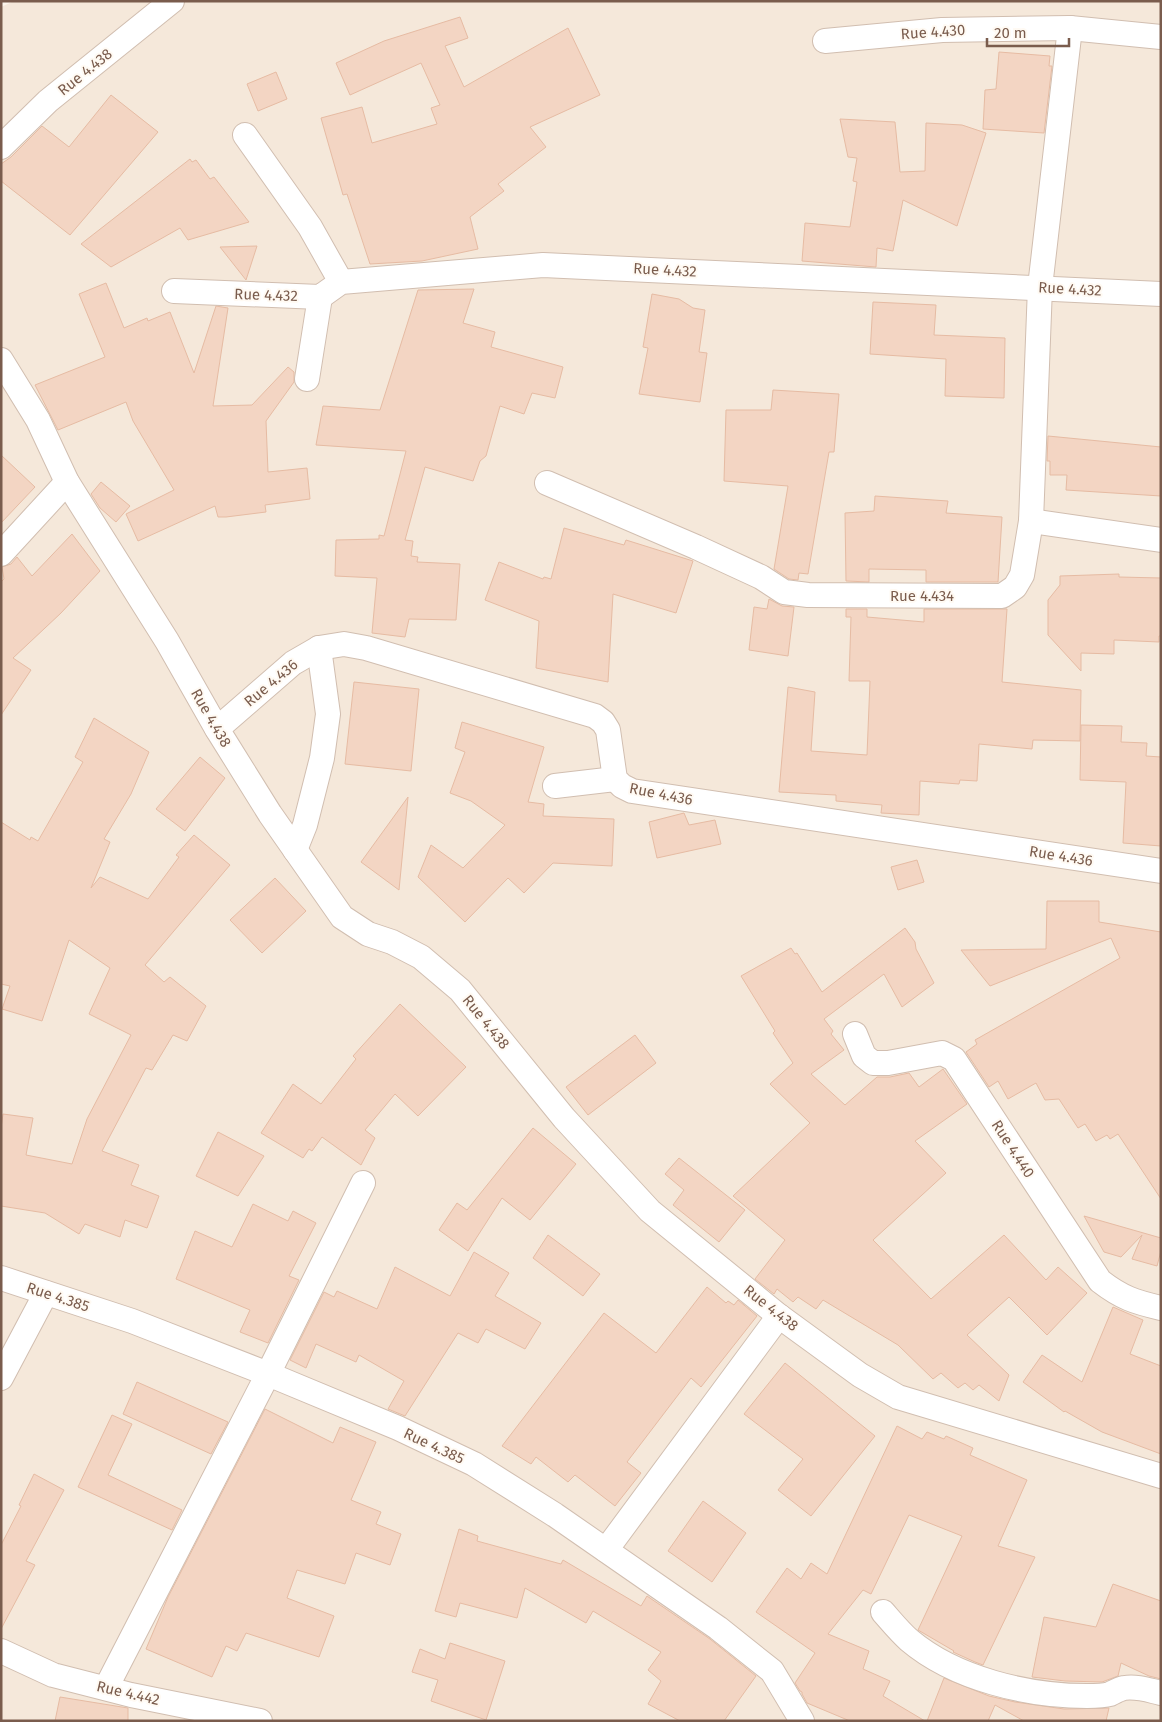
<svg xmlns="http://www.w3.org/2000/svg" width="1162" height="1722" font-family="'Fira Sans',sans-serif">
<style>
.residential{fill:#f5e8da}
.building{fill:#f3d5c3;stroke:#e6bba3}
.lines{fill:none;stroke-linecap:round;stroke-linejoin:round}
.street-casing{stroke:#d1beb0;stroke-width:26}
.street{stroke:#fff;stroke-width:24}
.labels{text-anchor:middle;stroke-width:4;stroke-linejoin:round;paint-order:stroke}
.street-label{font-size:15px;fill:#7a5c4d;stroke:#fffaf3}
</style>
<rect width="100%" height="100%" fill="#fdf6ec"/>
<path class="residential" d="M14 1H1161V1721H1V7Z"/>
<g class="building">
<path d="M460 17 468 38 445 46 464 87 568 28 600 95 530 127 546 147 498 184 504 191 470 217 478 249 422 261 370 264 347 194 343 195 321 118 362 107 372 143 437 124 431 108 440 105 421 63 350 95 336 63 384 41Z"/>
<path d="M999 52 1050 56 1049 66H1052L1044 133 983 129 985 90 996 89Z"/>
<path d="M276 72 287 99 258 111 247 84Z"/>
<path d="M111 95 158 132 70 235 1 181V164L11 157 42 126 69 147Z"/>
<path d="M840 119 895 122 900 172 925 171 926 123 962 125 986 133 957 226 903 200 893 251 877 248 876 267 802 261 805 223 850 227 857 182 853 181 857 158 848 157Z"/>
<path d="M190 159 192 162 196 160 210 179 214 177 249 222 188 240 180 228 111 267 81 244Z"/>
<path d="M257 246 246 280 220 247Z"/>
<path d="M106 283 124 328 147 318 148 321 170 312 194 373 216 306 228 308 213 406 252 405 288 367 294 372V382L266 421 268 472 307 468 310 499 265 505 266 512 226 517H218L215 506 138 541 126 514 174 490 133 421 126 402 58 430 35 385 105 357 79 294Z"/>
<path d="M474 289 463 323 495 332 491 347 563 367 555 398 532 393 524 414 500 406 486 456 480 461 473 481 425 467 405 540 413 541 411 556 418 557 417 562 460 564 456 620 409 619 405 637 372 633 377 578 335 576 336 540 379 539V535L384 536 406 451 316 445 323 406 380 410 418 290Z"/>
<path d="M652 294 679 299 693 308 705 310 699 352 707 353 700 402 639 394 648 348 643 347Z"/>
<path d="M873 302 936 305 934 335 1005 338 1004 398 945 396 946 359 870 354Z"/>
<path d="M773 390 839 394 834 452H829L808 574 799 573 798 580 789 579 774 569 788 486 724 481 726 410H771Z"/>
<path d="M1048 436 1161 447V496L1066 490 1067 475H1050V461H1047Z"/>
<path d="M1 455 35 487 1 523Z"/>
<path d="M101 482 130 506 116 522 100 508 91 494Z"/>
<path d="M875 496 948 501 946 513 1002 517 998 582H926V570L869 569V582L846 581 845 513 874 511Z"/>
<path d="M564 528 624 545 626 540 693 561 676 613 613 594 608 682 536 668 539 621 485 600 499 562 543 579 544 577 551 579Z"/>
<path d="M72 534 100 571 61 613 13 658 31 670 1 715V582L4 579 2 567 11 564 17 557 32 576Z"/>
<path d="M1119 574V577L1161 578V636H1159V642L1114 640V654L1081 653V671L1048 635V600L1060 585V576Z"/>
<path d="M769 599 782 606 794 607 788 656 749 650 754 607 767 609Z"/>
<path d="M846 609H867V617L924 622V609H1007L1002 682 1081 690 1080 741 1033 740 1032 749 979 744 977 781 960 780 959 784 920 781 919 815 881 813 882 805 836 801V795L779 792 788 687 815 692 811 751 867 755 870 681H849L851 617H846Z"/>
<path d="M354 682 419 689 411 771 345 764Z"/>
<path d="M94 718 149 752 131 794 104 839 110 842 91 888 100 877 148 899 179 857 176 855 194 835 230 865 145 965 164 982 170 977 206 1006 187 1041 173 1035 152 1070 146 1068 102 1151 139 1165 131 1185 159 1196 147 1228 125 1220 120 1237 85 1224 79 1234 45 1213 1 1206V1128L3 1114 33 1118 26 1155 72 1164 87 1119 131 1035 89 1014 110 968 69 940 42 1021 2 1009 10 986 1 984V822L30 840 31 837 38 841 83 762 75 757Z"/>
<path d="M462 722 544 747 528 802 544 804 543 816 614 819 612 866 553 863 524 893 508 878 465 922 418 877 431 845 463 868 505 825 471 801 450 793 465 752 455 748Z"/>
<path d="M1081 725 1122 726 1121 742 1147 743 1146 756 1161 757V846L1123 843 1126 782 1080 780Z"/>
<path d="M200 757 225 778 185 831 156 809Z"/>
<path d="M408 797 399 890 361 862Z"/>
<path d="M684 813 689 825 715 820 721 844 657 858 649 822Z"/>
<path d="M917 860 924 882 898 890 891 867Z"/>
<path d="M275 878 306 911 262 953 230 920Z"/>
<path d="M1047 901H1099V922L1161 932V1199L1118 1134 1110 1139 1107 1135 1096 1141 1085 1124 1078 1128 1059 1099 1045 1100 1036 1083 1008 1099 998 1081 989 1087 966 1052 977 1044 975 1040 1120 958 1111 938 990 986 961 950 1046 949Z"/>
<path d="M905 928 915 942 916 949 934 983 902 1007 884 974 824 1019 833 1031 831 1034 844 1050 811 1074 845 1105 877 1077H890L909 1073 919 1087 943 1069 967 1104 915 1141 946 1173 873 1240 931 1299 1004 1235 1046 1280 1058 1267 1087 1293 1047 1335 1009 1297 967 1335 1009 1375 999 1401 979 1385 973 1390 965 1383 958 1388 941 1373 933 1379 898 1345 823 1300 816 1309 798 1297 793 1302 777 1289 774 1294 755 1279 785 1240 733 1196 810 1123 770 1084 793 1063 773 1033 775 1031 741 976 791 948 795 954 797 953 822 992Z"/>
<path d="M400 1004 466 1067 418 1116 395 1094 365 1130 375 1138 361 1165 322 1137 312 1151 309 1149 303 1158 261 1133 293 1084 321 1104 356 1059 353 1056Z"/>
<path d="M635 1035 656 1063 588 1115 566 1087Z"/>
<path d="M533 1128 576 1164 530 1220 502 1198 468 1251 439 1230 457 1203 467 1210Z"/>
<path d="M218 1132 264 1156 238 1196 196 1176Z"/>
<path d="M679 1158 745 1210 719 1242 673 1205 684 1190 665 1174Z"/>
<path d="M253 1204 288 1221 293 1211 316 1223 289 1276 299 1280 268 1343 240 1332 250 1310 176 1279 195 1231 232 1247Z"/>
<path d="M1084 1216 1161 1238V1251L1157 1266 1132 1259 1142 1235 1121 1257 1104 1252Z"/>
<path d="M548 1235 600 1274 583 1296 533 1258Z"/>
<path d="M474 1252 509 1273 495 1296 541 1323 525 1349 486 1329 478 1343 458 1333 405 1416 388 1409 404 1381 359 1355 356 1362 316 1344 306 1368 290 1360 324 1292 334 1297 337 1291 377 1309 395 1267 450 1296Z"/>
<path d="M707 1287 726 1303 728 1301 734 1305 738 1300 757 1316 701 1387 691 1378 627 1462 641 1473 615 1506 575 1475 568 1482 536 1457 531 1464 502 1446 604 1313 656 1353Z"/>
<path d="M1113 1307 1143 1320 1130 1354 1161 1366V1454L1102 1432 1065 1411 1064 1412 1023 1382 1042 1355 1082 1382Z"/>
<path d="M785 1363 875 1436 811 1516 778 1490 803 1459 744 1414Z"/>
<path d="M137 1382 228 1422 211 1454 123 1414Z"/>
<path d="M265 1409 333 1443 340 1427 376 1442 351 1500 381 1512 376 1524 401 1534 390 1565 356 1553 345 1584 297 1570 287 1598 334 1616 319 1657 246 1633 237 1651 226 1646 212 1677 146 1649 168 1597Z"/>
<path d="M112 1415 132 1424 108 1475 182 1510 172 1530 78 1487Z"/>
<path d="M897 1426 922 1439 927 1432 944 1439 946 1436 973 1448 970 1455 1027 1480 998 1546 1035 1557 983 1665 975 1662 953 1652 954 1651 918 1630 962 1536 909 1515 871 1594 863 1590 828 1634 869 1651 863 1669 890 1681 883 1696 925 1721H850L807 1703 802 1694V1692L800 1691 795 1683 815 1653 756 1612 787 1568 801 1579 811 1563 827 1574Z"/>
<path d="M34 1474 64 1490 26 1561 35 1565 1 1629V1545L21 1506 19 1505Z"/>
<path d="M703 1501 746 1533 712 1582 668 1551Z"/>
<path d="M459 1529 478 1536 477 1541 561 1564 563 1560 641 1606 647 1596 710 1639 756 1676 724 1721H680L648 1704 661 1681 648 1670 661 1652 593 1611 586 1623 525 1588 517 1618 460 1603 456 1617 435 1611Z"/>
<path d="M1113 1584 1161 1601V1679L1149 1676 1121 1663 1118 1676 1102 1682 1065 1681 1032 1677 1044 1617 1096 1627Z"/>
<path d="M450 1643 505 1661 486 1720 431 1701 438 1680 412 1672 420 1649 445 1659Z"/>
<path d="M944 1678 989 1696 1015 1702 1064 1709 1109 1708 1106 1721H1024L995 1705 988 1721H927Z"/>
<path d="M60 1697 128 1708V1721H55Z"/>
</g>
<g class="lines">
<g class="street-casing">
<g id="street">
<path d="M825 41 942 30 1070 28 1161 37"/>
<path d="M245 135 310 227 341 282"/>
<path d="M1 147 48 101 172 1"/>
<path d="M174 291 320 297 341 282 543 265 1161 294"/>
<path d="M1 360 38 420 67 482 167 641 217 729 270 814 342 917 368 934 392 942 421 957 460 990 564 1118 650 1211 779 1316 860 1375 898 1397 1161 1476"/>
<path d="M307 379 320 297"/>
<path d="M547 483 696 547 761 577 784 592 808 595 1002 596 1015 587 1022 575 1031 521 1040 287 1070 28"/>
<path d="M1031 521 1161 540"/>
<path d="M1 554 67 482"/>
<path d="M217 729 293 663 319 648 344 644 366 648 595 716 603 722 608 730 615 779 622 786 632 791 1161 871"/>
<path d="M555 786 615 779"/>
<path d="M295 850 305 825 322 758 328 714 319 648"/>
<path d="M855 1034 864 1056 873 1063H888L942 1053 954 1059 1100 1281C1122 1298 1135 1302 1161 1308"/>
<path d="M1 1278 132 1321 268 1374 398 1428 474 1464 555 1515 718 1628 772 1671 802 1721"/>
<path d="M1 1378 46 1293"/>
<path d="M606 1550 779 1316"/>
<path d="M883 1612C891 1621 899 1631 909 1640 955 1679 1028 1696 1087 1696 1094 1696 1103 1696 1110 1694 1114 1692 1119 1689 1124 1688 1137 1686 1148 1690 1161 1693"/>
<path d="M1 1651 53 1675 131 1695 260 1721"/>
<path d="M106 1688 268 1374 363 1183"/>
</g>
</g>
<use href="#street" class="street"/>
</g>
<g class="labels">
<g class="street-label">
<text transform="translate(933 32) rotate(-4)" y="5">Rue 4.430</text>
<text transform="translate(85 72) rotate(-39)" y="5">Rue 4.438</text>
<text transform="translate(665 270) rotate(3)" y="5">Rue 4.432</text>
<text transform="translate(1070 289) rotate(3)" y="5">Rue 4.432</text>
<text transform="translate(266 295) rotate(2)" y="5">Rue 4.432</text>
<text x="922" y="601">Rue 4.434</text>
<text transform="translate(271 683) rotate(-40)" y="5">Rue 4.436</text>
<text transform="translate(211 718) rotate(60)" y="5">Rue 4.438</text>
<text transform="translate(661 794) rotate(11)" y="5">Rue 4.436</text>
<text transform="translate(1061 856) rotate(9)" y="5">Rue 4.436</text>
<text transform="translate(486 1022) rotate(51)" y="5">Rue 4.438</text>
<text transform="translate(1013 1149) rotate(57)" y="5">Rue 4.440</text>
<text transform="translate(58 1297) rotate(18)" y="5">Rue 4.385</text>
<text transform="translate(771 1308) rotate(38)" y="5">Rue 4.438</text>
<text transform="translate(434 1446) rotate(25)" y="5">Rue 4.385</text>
<text transform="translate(128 1693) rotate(13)" y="5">Rue 4.442</text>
</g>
</g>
<rect width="1162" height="1722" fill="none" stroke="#7a5c4d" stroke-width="5"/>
<path d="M987 38v8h82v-8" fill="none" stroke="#7a5c4d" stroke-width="2.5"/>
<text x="994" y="38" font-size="15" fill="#7a5c4d" stroke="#fffaf3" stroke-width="4" paint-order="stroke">20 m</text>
</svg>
